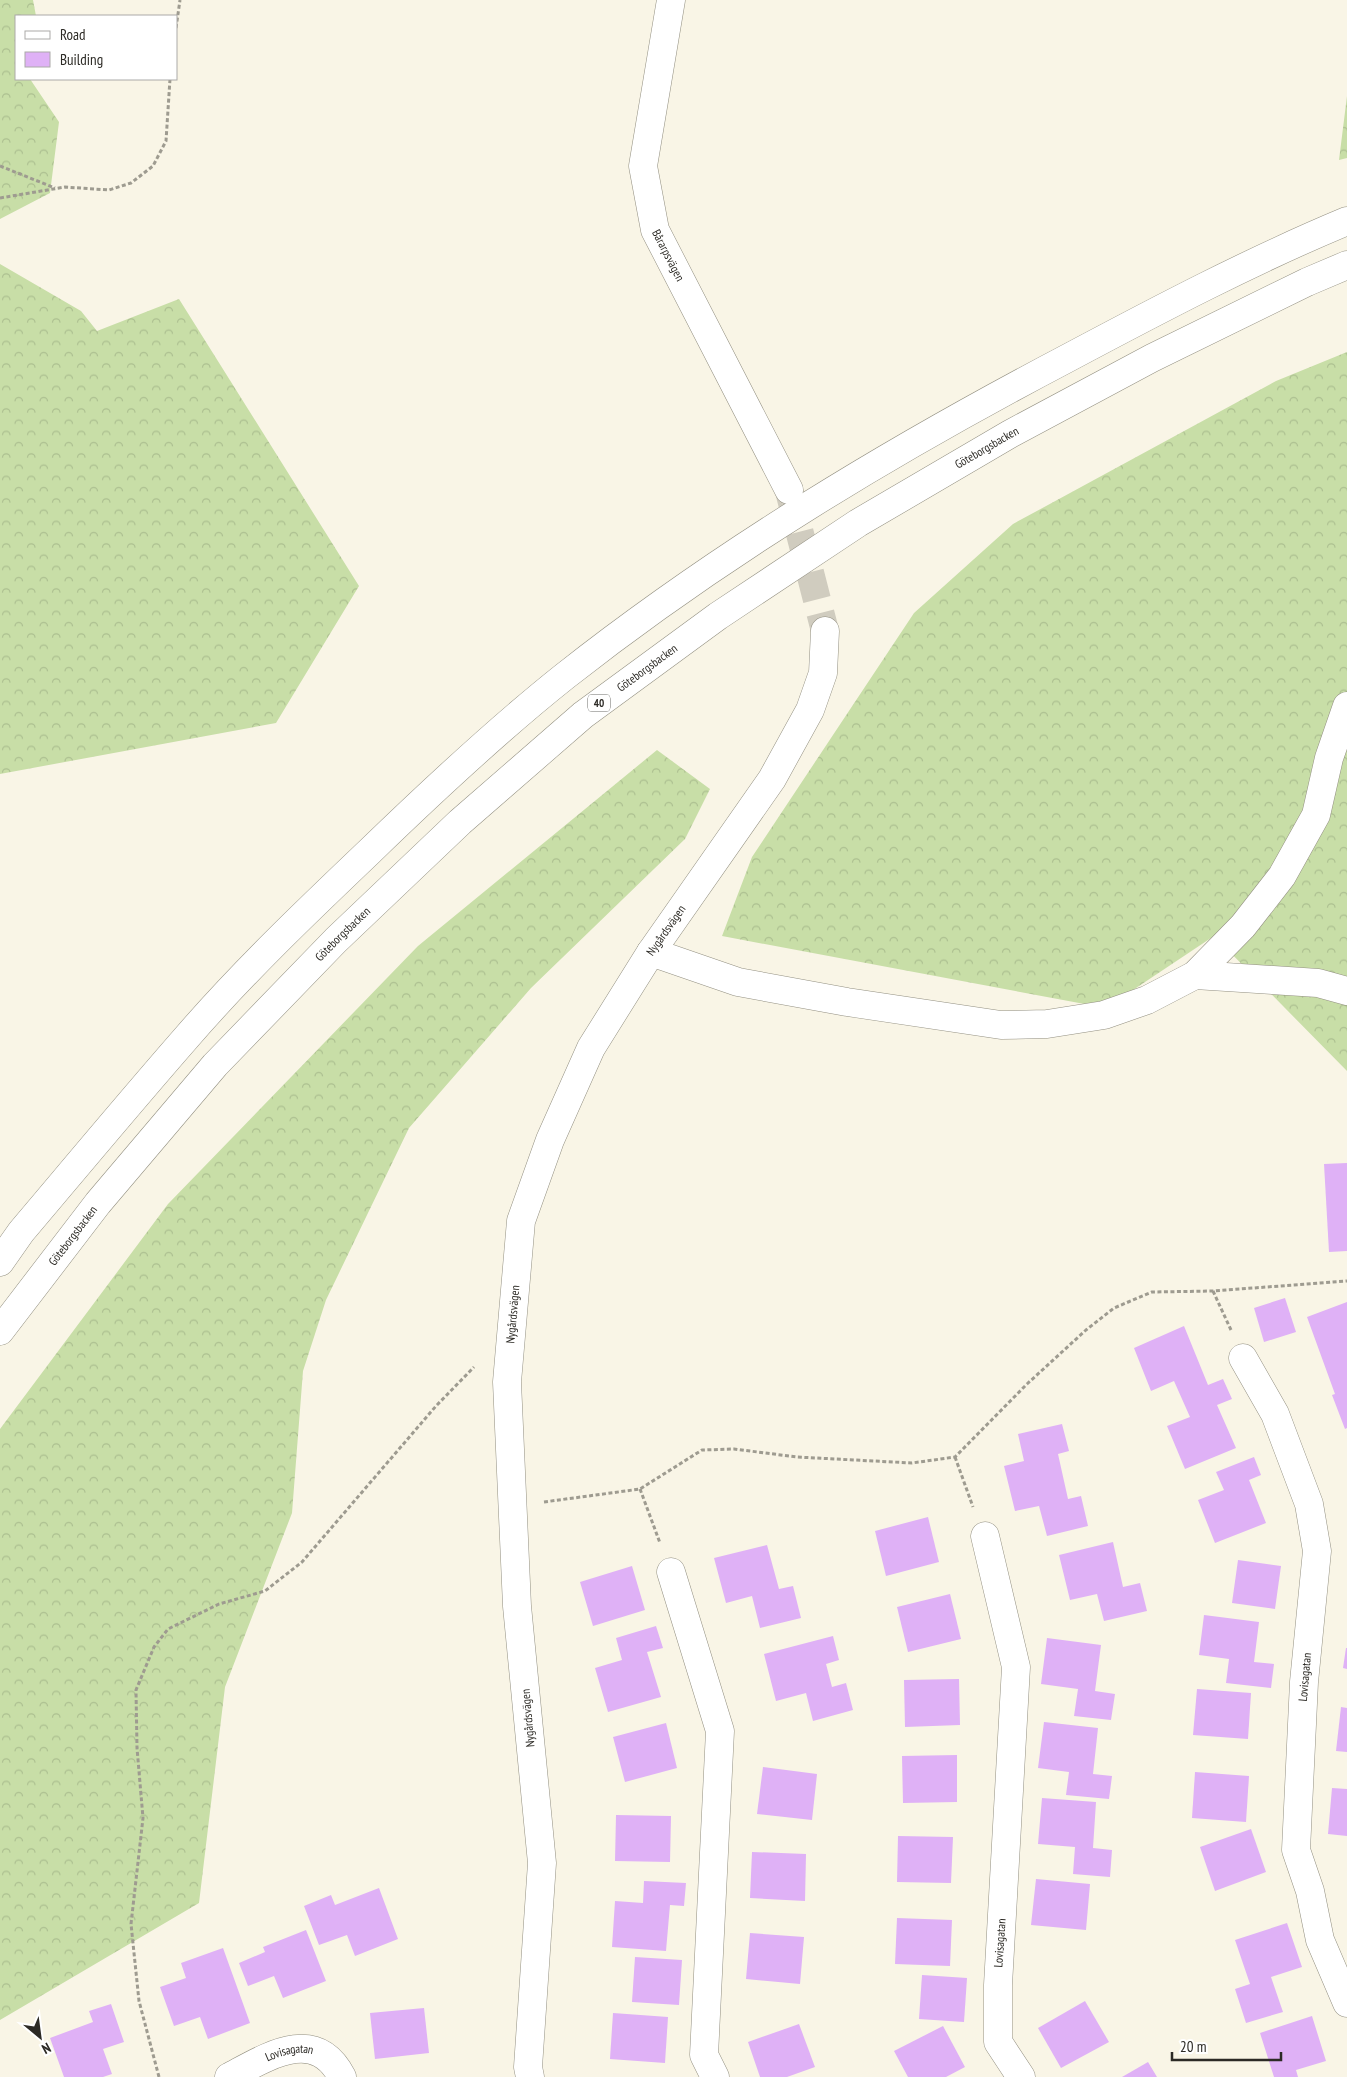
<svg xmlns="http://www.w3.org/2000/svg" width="1347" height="2077" font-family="'PT Sans Narrow',sans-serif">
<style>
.forest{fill:url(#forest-crowns)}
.building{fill:#dfb1f6}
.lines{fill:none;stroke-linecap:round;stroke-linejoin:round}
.minor-tunnel{stroke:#d0ccbf;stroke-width:28;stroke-dasharray:28 14;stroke-linecap:butt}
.minor-casing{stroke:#939082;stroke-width:29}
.highway-casing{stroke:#939082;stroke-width:29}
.path{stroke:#9e9b90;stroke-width:3;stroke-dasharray:4 2.5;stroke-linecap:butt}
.minor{stroke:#fff;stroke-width:28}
.highway{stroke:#fff;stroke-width:28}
.labels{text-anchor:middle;stroke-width:4.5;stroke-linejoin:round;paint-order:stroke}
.shield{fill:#fff;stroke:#6b6a66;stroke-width:1}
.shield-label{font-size:11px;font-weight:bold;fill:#2c2a25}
.street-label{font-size:12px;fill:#2c2a25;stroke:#fff}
</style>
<defs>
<pattern id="forest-crowns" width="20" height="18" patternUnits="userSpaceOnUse" patternTransform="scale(1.25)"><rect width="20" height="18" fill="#c8dea7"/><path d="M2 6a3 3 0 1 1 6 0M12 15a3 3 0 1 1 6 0" fill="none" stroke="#acbf90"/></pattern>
</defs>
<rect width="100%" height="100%" fill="#f9f5e6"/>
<g class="forest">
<path d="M0 0H33L36 16H16V79H30L59 122 50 193 0 219Z"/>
<path d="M1347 96V158L1339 160Z"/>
<path d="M0 264 81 311 97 331 179 299 359 586 276 723 0 774Z"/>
<path d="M1347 352V1071L1214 936 1106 1008 722 936 752 857 914 613 1013 524 1276 381Z"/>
<path d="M657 750 710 789 685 839 531 988 409 1128 326 1300 303 1371 292 1513 225 1687 199 1903 0 2020V1429L168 1204 418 946Z"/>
</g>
<g class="building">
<path d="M1347 1163V1251L1329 1252 1324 1164Z"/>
<path d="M1285 1298 1296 1332 1264 1342 1254 1308Z"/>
<path d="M1347 1302V1428L1345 1429 1332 1395 1335 1394 1307 1317Z"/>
<path d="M1184 1326 1208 1385 1223 1379 1232 1399 1217 1405 1236 1448 1185 1469 1167 1426 1190 1417 1174 1381 1151 1391 1134 1348Z"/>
<path d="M1062 1424 1069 1451 1058 1454 1068 1499 1081 1496 1088 1526 1047 1536 1039 1506 1015 1511 1004 1466 1024 1461 1018 1434Z"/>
<path d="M1254 1457 1261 1475 1249 1480 1266 1523 1215 1543 1198 1500 1224 1490 1216 1472Z"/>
<path d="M928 1517 939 1562 886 1576 875 1531Z"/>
<path d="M1113 1542 1123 1587 1140 1583 1147 1611 1104 1621 1097 1594 1070 1600 1059 1555Z"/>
<path d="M767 1545 779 1589 793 1586 801 1618 760 1628 752 1596 726 1603 714 1558Z"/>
<path d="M1238 1560 1281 1566 1275 1609 1232 1603Z"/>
<path d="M632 1566 645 1610 593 1626 580 1582Z"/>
<path d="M950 1594 961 1639 908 1652 897 1607Z"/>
<path d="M1204 1615 1259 1622 1254 1662 1274 1664 1271 1688 1226 1683 1229 1659 1199 1655Z"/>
<path d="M656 1626 663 1648 647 1652 661 1697 608 1712 595 1668 622 1660 616 1638Z"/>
<path d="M833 1636 839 1660 826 1664 832 1687 846 1683 853 1710 813 1721 806 1693 776 1701 764 1654Z"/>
<path d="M1047 1638 1101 1645 1095 1691 1115 1694 1111 1720 1074 1716 1078 1689 1041 1684Z"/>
<path d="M1346 1648H1347V1669L1343 1668Z"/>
<path d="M959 1679 960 1725 905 1727 904 1680Z"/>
<path d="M1197 1689 1251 1693 1248 1739 1193 1735Z"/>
<path d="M1341 1707 1347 1708V1752L1336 1751Z"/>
<path d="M1044 1722 1098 1728 1093 1774 1112 1776 1109 1799 1066 1795 1069 1772 1038 1768Z"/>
<path d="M666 1723 677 1768 625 1782 613 1737Z"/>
<path d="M957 1755V1802L903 1803 902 1756Z"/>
<path d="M763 1767 817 1774 812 1820 757 1814Z"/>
<path d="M1195 1772 1249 1776 1246 1822 1192 1818Z"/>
<path d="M1332 1788 1347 1789V1836L1328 1834Z"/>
<path d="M1042 1798 1096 1802 1093 1848 1112 1850 1110 1877 1073 1874 1075 1847 1038 1844Z"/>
<path d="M616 1815 671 1816 670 1862 615 1861Z"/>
<path d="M1251 1829 1266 1872 1215 1891 1200 1847Z"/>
<path d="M898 1836 953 1837 951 1883 897 1882Z"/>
<path d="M752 1852 806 1854 805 1901 750 1898Z"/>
<path d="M1036 1879 1090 1884 1086 1930 1031 1925Z"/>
<path d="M644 1881 686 1883 684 1906 670 1905 666 1951 612 1947 615 1901 643 1903Z"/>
<path d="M379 1888 398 1939 355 1956 347 1935 319 1945 304 1906 331 1895 335 1905Z"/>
<path d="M897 1918 952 1920 950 1966 895 1964Z"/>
<path d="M1287 1923 1302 1967 1271 1977 1283 2012 1246 2023 1235 1989 1250 1984 1235 1940Z"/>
<path d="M306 1930 326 1981 283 1998 274 1976 248 1986 239 1963 265 1952 263 1947Z"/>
<path d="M750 1933 804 1937 800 1984 746 1979Z"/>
<path d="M223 1948 250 2023 208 2039 200 2017 174 2026 160 1987 186 1978 181 1963Z"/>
<path d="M635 1957 682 1960 679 2005 632 2002Z"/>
<path d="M922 1975 967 1978 964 2022 919 2019Z"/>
<path d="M1085 2001 1109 2042 1061 2068 1038 2028Z"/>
<path d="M111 2004 124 2042 103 2049 112 2074 103 2077H64L50 2038 93 2022 89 2011Z"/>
<path d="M424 2008 429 2053 375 2059 370 2013Z"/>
<path d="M613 2013 668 2017 665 2063 610 2059Z"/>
<path d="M1312 2016 1326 2061 1296 2070 1298 2077H1274L1260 2033Z"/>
<path d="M799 2024 815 2067 787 2077H760L748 2042Z"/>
<path d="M943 2026 965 2067 946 2077H908L894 2051Z"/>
<path d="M1148 2062 1157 2077H1122Z"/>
</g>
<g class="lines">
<path class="minor-tunnel" d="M789 491 825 631"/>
<g class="minor-casing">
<g id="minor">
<path id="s1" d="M671 0 643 166 655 230 789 490"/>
<path d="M651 952 738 982 847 1002 1001 1025 1047 1024 1104 1015 1147 1000 1195 975 1243 926 1282 876 1316 815 1329 758 1347 706"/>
<path d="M1195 975 1318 983 1347 991"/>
<path d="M1243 1358 1275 1414 1309 1504 1317 1551 1304 1682 1296 1850 1310 1891 1320 1940 1347 2003"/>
<path d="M985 1536 1016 1667 998 1985V2042L1021 2077"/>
<path d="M671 1572 720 1731 704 2055 715 2077"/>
<path id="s2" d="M229 2077C267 2057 315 2025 342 2077"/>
<path id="s3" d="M530 2077 528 2067 542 1863 517 1606 507 1382 521 1221 550 1140 591 1048 651 952 772 779 810 710 823 673 825 631"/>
</g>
</g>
<g class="highway-casing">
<g id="highway">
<path d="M0 1262 21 1232C76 1167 130 1102 186 1038 243 972 307 911 370 851 433 790 497 730 565 676 721 553 891 451 1066 359 1158 310 1251 261 1347 221"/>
<path id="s4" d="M0 1331 98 1203 215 1065 336 940 460 822 583 715 718 616 858 523 1010 434 1152 358 1307 282 1347 265"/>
</g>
</g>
<g class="path">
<path d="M176 28 180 0"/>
<path d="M0 166 55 188"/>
<path d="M0 198 65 187 109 190 131 183 153 166 166 141 170 79"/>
<path d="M1213 1291 1231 1330"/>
<path d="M955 1457 973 1507"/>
<path d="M640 1489 660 1543"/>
<path d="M544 1502 640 1489 702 1450 734 1449 797 1457 912 1463 955 1457 1027 1384 1086 1330 1114 1308 1152 1292 1213 1291 1347 1281"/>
<path d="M159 2077 139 2001 131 1924 143 1818 137 1748 136 1690 154 1647 168 1629 219 1604 265 1591 302 1562 436 1406 474 1367"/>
</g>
<use href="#minor" class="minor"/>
<use href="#highway" class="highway"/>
</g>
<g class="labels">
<rect class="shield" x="588" y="694.5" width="22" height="17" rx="4"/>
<g class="shield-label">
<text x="599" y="707">40</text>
</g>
<g class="street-label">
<text dy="4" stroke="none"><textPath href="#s1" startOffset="262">Bårarpsvägen</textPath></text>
<text dy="4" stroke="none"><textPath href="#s4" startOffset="1335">Göteborgsbacken</textPath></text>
<text dy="4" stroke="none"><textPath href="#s4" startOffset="930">Göteborgsbacken</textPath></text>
<text dy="4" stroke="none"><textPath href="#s3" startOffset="1185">Nygårdsvägen</textPath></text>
<text dy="4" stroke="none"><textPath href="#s4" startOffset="525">Göteborgsbacken</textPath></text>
<text dy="4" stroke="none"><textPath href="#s4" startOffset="120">Göteborgsbacken</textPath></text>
<text dy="4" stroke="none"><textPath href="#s3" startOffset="765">Nygårdsvägen</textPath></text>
<text transform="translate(1305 1677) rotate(-85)" y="4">Lovisagatan</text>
<text transform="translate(528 1718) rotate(-95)" y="4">Nygårdsvägen</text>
<text transform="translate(1000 1943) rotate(-86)" y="4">Lovisagatan</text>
<text dy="4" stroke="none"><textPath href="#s2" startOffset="66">Lovisagatan</textPath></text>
</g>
</g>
<rect x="15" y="15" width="162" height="65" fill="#ffffff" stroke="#abaaa8"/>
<rect x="25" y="31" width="25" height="8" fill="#ffffff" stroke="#abaaa8"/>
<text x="60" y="40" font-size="15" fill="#2c2a25">Road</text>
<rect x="25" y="52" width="25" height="15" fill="#dfb1f6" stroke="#abaaa8"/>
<text x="60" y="65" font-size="15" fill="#2c2a25">Building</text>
<g transform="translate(40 2037) rotate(151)" stroke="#ffffff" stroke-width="4" paint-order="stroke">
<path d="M0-4L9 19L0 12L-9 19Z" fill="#2c2a25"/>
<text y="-8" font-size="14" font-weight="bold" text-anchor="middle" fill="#2c2a25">N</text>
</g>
<path d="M1172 2052v8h109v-8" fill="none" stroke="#2c2a25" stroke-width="2.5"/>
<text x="1180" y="2052" font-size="15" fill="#2c2a25" stroke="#ffffff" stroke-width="4" paint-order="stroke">20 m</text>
</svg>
